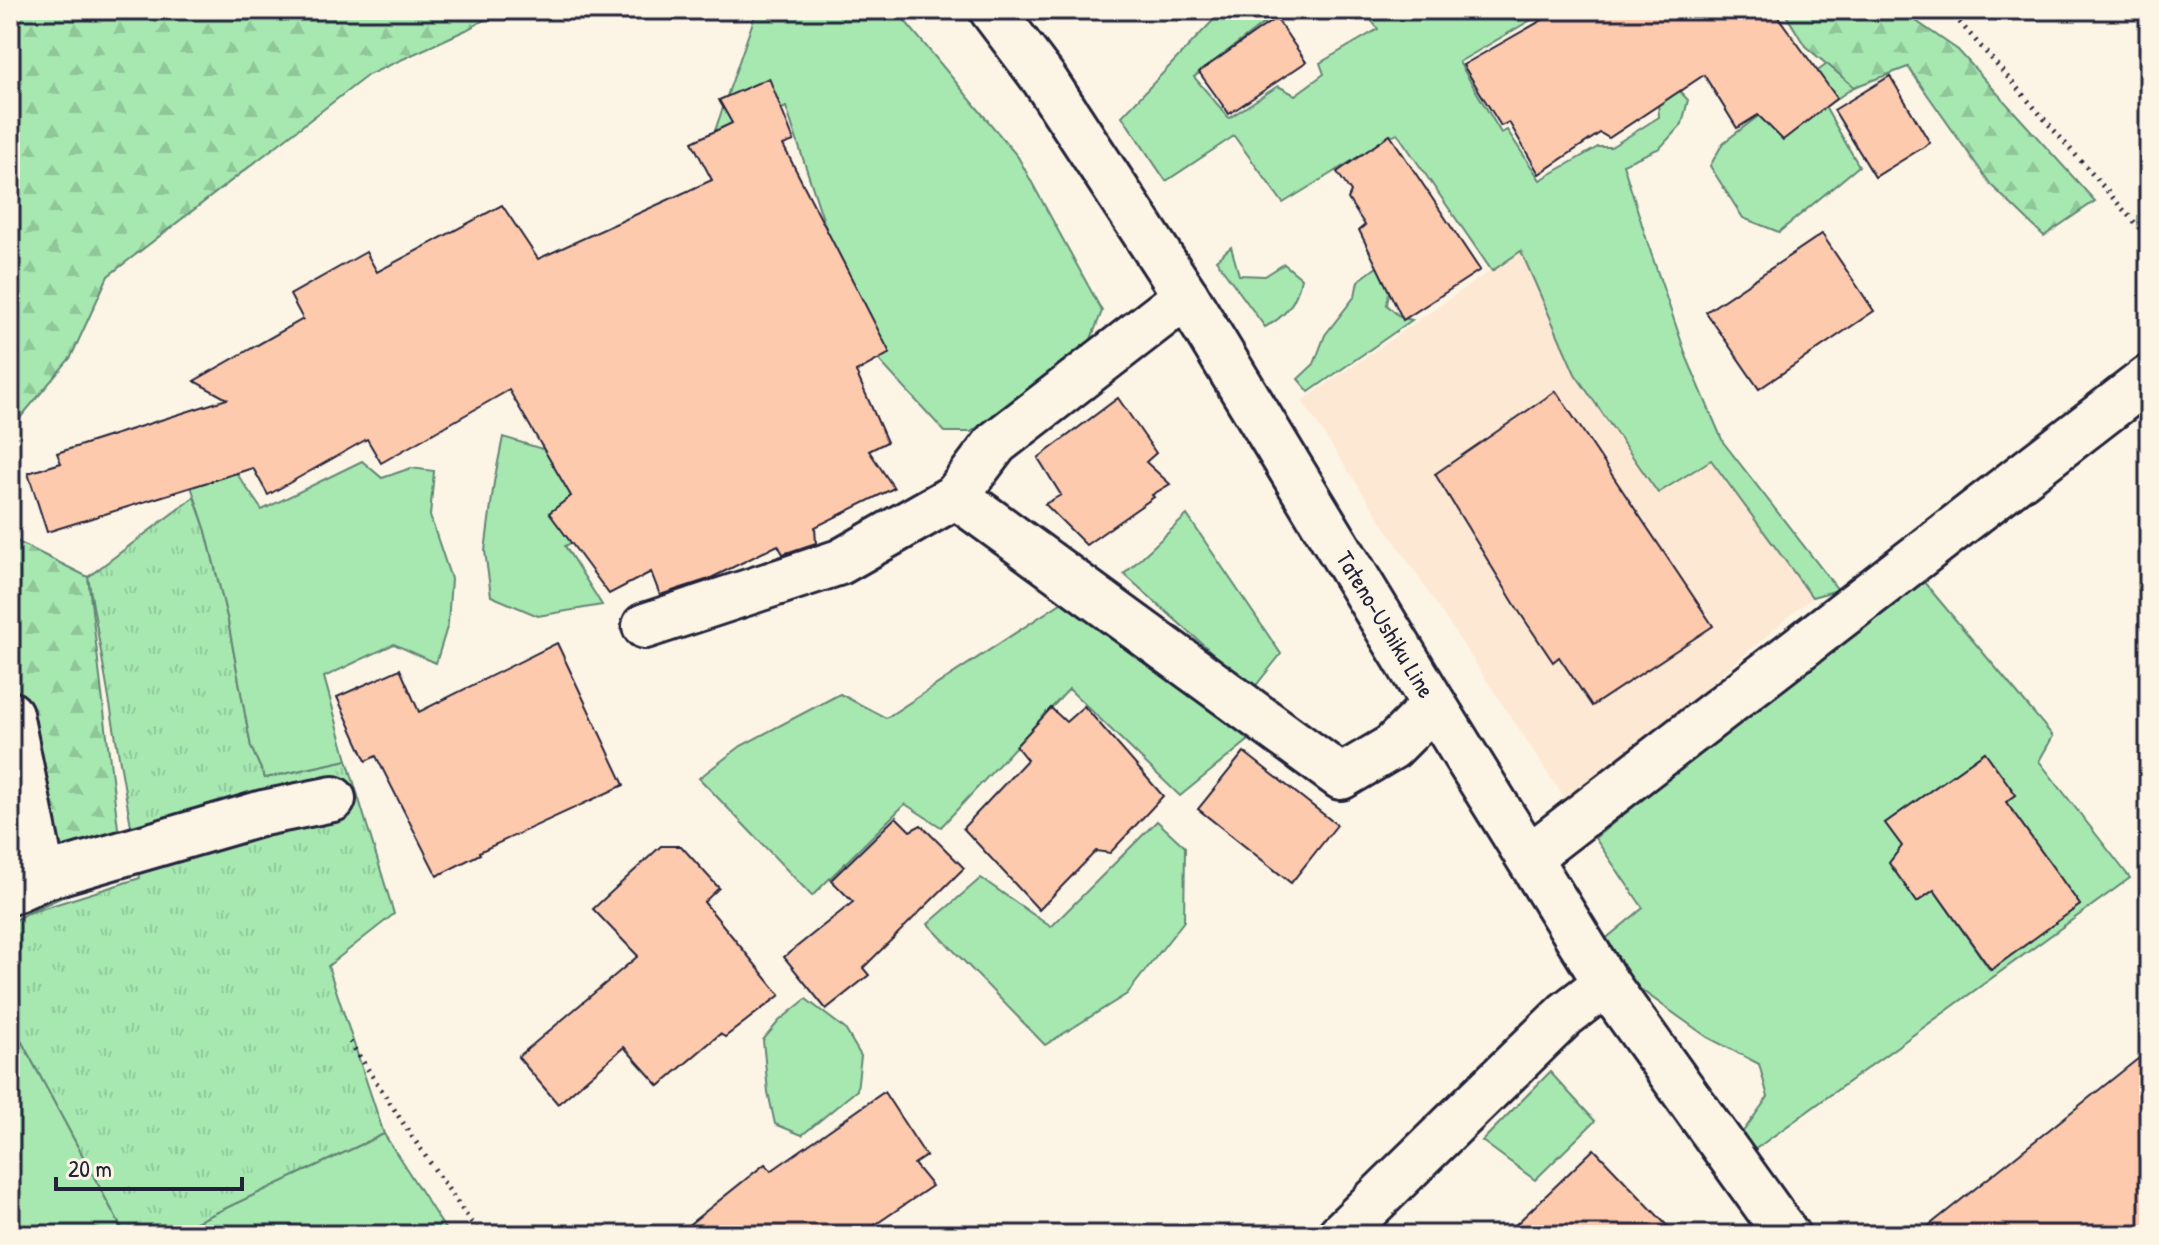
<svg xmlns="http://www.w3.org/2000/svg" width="2159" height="1245" font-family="'Patrick Hand',sans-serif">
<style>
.built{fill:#fde8d4}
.grass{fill:url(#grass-tufts);stroke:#648576;stroke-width:2}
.forest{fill:url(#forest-firs);stroke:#648576;stroke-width:2}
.garden{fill:#a7e8b1;stroke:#648576;stroke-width:2;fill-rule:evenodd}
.building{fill:#fecaae;stroke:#22223b;stroke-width:2}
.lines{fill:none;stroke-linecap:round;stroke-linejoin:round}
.minor-casing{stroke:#22223b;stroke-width:50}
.major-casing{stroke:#22223b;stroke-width:50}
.path{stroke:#22223b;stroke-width:5;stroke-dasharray:2 6;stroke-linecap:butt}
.minor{stroke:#fcf5e5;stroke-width:44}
.major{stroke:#fcf5e5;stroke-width:44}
.labels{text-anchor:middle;stroke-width:7;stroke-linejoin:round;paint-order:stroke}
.street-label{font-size:24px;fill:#22223b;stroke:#fcf5e5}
</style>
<defs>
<pattern id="grass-tufts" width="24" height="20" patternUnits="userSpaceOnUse" patternTransform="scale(2)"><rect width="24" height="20" fill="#a7e8b1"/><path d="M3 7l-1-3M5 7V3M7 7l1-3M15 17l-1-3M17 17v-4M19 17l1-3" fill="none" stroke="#8fc799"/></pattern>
<pattern id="forest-firs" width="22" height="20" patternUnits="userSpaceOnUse" patternTransform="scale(2)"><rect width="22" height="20" fill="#a7e8b1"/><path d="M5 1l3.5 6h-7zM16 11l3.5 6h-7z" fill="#8fc799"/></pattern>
</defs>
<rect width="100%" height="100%" fill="#fcf5e5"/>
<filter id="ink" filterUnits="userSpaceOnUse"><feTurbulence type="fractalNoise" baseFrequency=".0125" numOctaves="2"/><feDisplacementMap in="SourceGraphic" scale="16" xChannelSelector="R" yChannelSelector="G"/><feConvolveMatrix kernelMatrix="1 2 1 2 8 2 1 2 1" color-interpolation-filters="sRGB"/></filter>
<g filter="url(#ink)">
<path class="built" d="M1520 250 1575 374 1658 493 1711 460 1812 597 1569 805 1302 401Z"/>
<path class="grass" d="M194 497 206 531 228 621 251 747 265 778 347 760 394 914 328 966 384 1134 169 1235H125L10 1020V924L25 914 140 878 88 577Z"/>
<g class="forest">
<path d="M10 10H502L466 30 368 75 108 276 71 357 10 430Z"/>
<path d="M1783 10H1900L1958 50 2095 201 2044 236 1991 185 1908 67 1854 87 1805 46Z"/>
<path d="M10 538 88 577 123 870 25 914 10 879Z"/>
</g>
<g class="garden">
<path d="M757 10H896L1018 157 1102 311 1089 344 971 432H945L875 356 847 292 786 107 710 145Z"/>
<path d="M1223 10H1281L1194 77 1229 118 1278 86 1295 95 1324 74 1320 63 1378 29 1363 10H1548L1459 62 1501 133 1507 130 1540 180 1598 147H1611L1659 117 1658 103 1674 85 1688 100 1682 124 1660 148 1623 164 1649 247 1687 358 1723 442 1838 590 1812 597 1711 460 1658 493 1575 374 1521 251 1492 271 1397 133 1283 203 1234 136 1166 181 1122 116Z"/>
<path d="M1827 64 1854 87 1825 107 1859 166 1779 232 1743 218 1710 166 1723 143Z"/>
<path d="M1231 247 1239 275 1265 276 1284 264 1301 278C1297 301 1286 317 1265 327L1216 260Z"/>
<path d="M1381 264 1391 277 1387 305 1400 317 1412 320 1309 392 1298 379 1314 364 1325 335 1355 296 1358 281Z"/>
<path d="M597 411 646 502 565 546 602 605 538 616 491 596 485 551 494 482 503 437 542 449Z"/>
<path d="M219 448 262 510 362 461 382 478 411 468 434 471 430 516 451 579 448 624 436 663 394 644 324 677 347 760 265 778 251 747 228 621 206 531 186 471Z"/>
<path d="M1187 515 1281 654 1253 689 1124 574Z"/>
<path d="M1918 575 2053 736 2039 761 2130 878 1750 1153 1737 1140 1768 1097 1759 1064 1707 1037 1633 984 1603 941 1643 908 1595 838ZM1985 752 2016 795 2006 802 2080 905 1990 970 1934 890 1917 902 1889 863 1902 846 1885 823Z"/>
<path d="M1070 597 1255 735 1180 796 1069 689 941 827 905 804 812 896 699 778 741 746 840 694 886 718Z"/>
<path d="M1157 821 1185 847 1184 921 1127 994 1045 1045 928 924 981 878 1051 927Z"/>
<path d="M806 999 845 1029 861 1056 857 1090 802 1135 775 1124 768 1092 763 1040 779 1021Z"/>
<path d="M10 1020 125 1235H10Z"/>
<path d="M1550 1072 1595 1121 1535 1180 1482 1141Z"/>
<path d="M384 1134 449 1235H169Z"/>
</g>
<g class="building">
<path d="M1560 10H1773L1837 98 1783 140 1758 115 1737 128 1704 75 1609 138 1600 133 1539 174 1509 122 1501 126 1463 65Z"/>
<path d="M1276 18 1306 62 1229 114 1199 72Z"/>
<path d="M1890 76 1930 143 1875 177 1834 110Z"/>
<path d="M769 78 794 141 783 145 890 353 856 372 887 442 869 451 894 488 815 527 816 543 783 554 778 545 709 579 660 595 651 572 609 594 549 513 571 496 509 390 381 463 367 439 268 495 253 468 47 532 28 473 61 463 57 453 227 399 194 381 303 319 290 295 366 252 377 272 502 205 538 259 712 180 692 142 732 123 719 100Z"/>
<path d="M1390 135 1480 270 1403 320 1359 230 1365 225 1348 199 1351 192 1337 172Z"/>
<path d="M1822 234 1874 311 1759 389 1706 312Z"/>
<path d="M1556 391 1713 626 1592 706 1559 657 1553 662 1520 613 1435 474Z"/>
<path d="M1118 398 1156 453 1146 462 1170 484 1152 495 1154 497 1086 545 1045 504 1061 495 1038 458Z"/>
<path d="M557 643 624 785 479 852 480 854 437 876 376 756 366 761 337 697 400 669 419 712Z"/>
<path d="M1084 706 1163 796 1110 853 1096 851 1039 910 963 828 1027 760 1016 746 1051 708 1066 722Z"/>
<path d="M1244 752 1337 825 1291 883 1198 809Z"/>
<path d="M1985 752 2016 795 2006 802 2080 905 1991 970 1934 890 1917 902 1889 863 1902 846 1885 823Z"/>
<path d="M896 817 910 831 921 825 964 868 863 968 869 975 826 1009 784 957 853 902 831 880Z"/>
<path d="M661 846H681L719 888 704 902 780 995 725 1037 720 1034 659 1086 624 1047 558 1104 518 1057 638 956 593 909Z"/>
<path d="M2149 1050V1235H1917Z"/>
<path d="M884 1092 926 1156 914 1164 932 1186 860 1235H676L765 1164 771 1171Z"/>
<path d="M1594 1149 1676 1235H1505Z"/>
</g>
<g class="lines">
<g class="minor-casing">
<g id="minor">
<path d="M1186 296 996 443 956 496 1341 777 1392 747 1434 705"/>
<path d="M645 626 840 562 956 496"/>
<path d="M10 714 43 877"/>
<path d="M1529 857 2149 378"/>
<path d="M10 892 43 877 263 813 333 799"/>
<path d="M1340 1235 1566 1014 1606 983"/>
</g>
</g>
<g class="major-casing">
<g id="major">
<path id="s1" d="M992 10 1044 79 1186 296 1434 705 1606 983 1787 1235"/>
</g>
</g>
<g class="path">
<path d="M1949 10 2149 239"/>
<path d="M350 1042 411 1135 480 1235"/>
</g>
<use href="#minor" class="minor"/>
<use href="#major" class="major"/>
</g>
</g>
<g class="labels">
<g class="street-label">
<text dy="8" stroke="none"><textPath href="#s1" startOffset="730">Tateno-Ushiku Line</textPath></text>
</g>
</g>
<rect width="2159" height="1245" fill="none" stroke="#fcf5e5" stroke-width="40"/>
<rect x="20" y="20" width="2119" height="1205" fill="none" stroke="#22223b" stroke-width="3" filter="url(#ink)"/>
<path d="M56 1177v12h186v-12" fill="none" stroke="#22223b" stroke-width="4"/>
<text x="68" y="1177" font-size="24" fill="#22223b" stroke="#fcf5e5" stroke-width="6" paint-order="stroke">20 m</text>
</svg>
